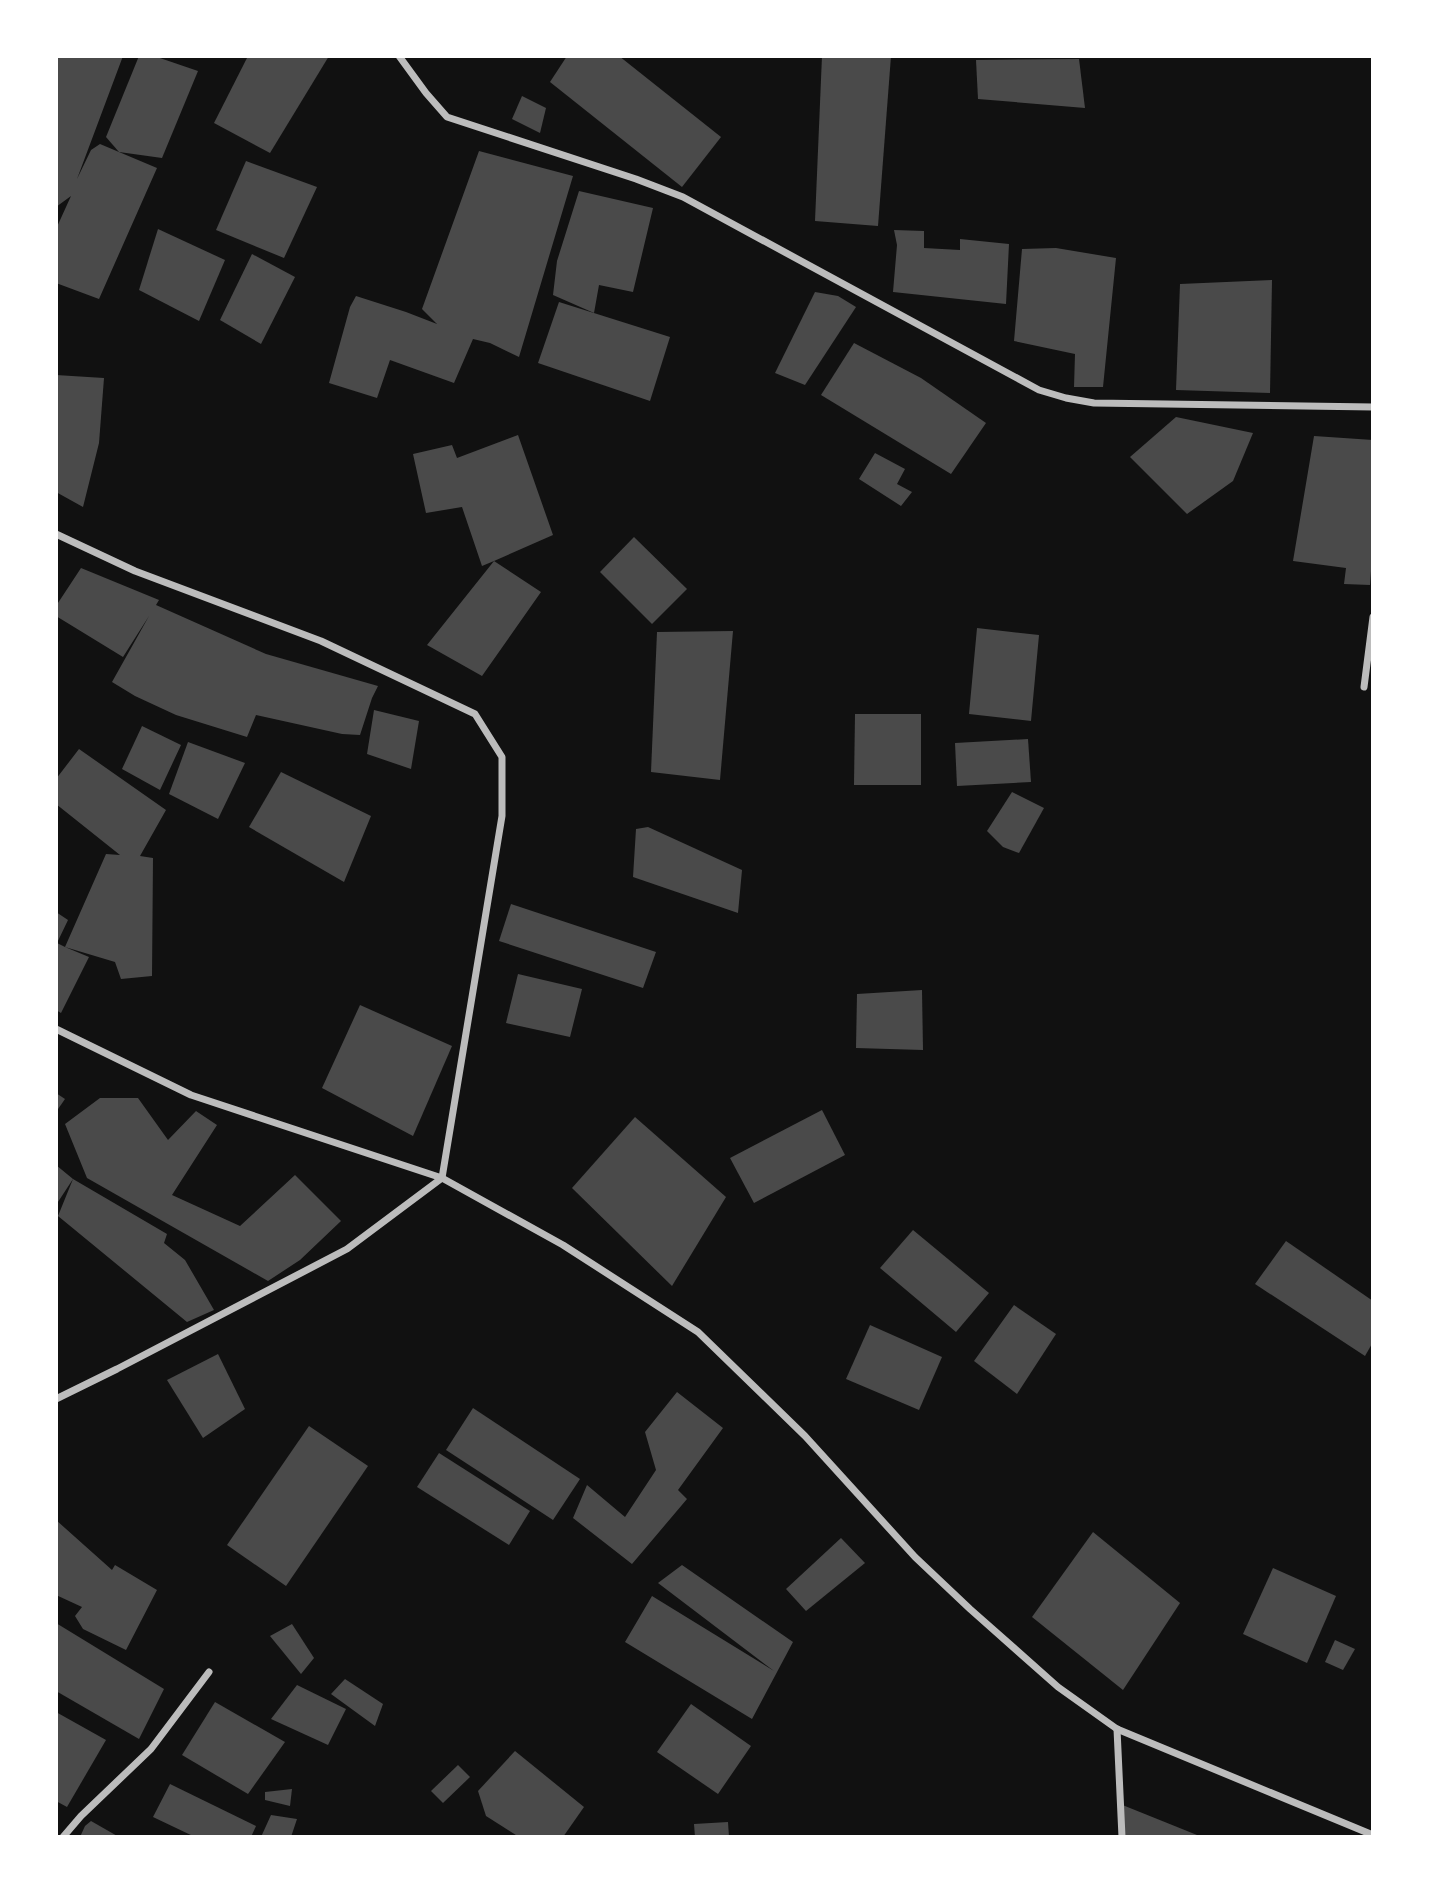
<svg xmlns="http://www.w3.org/2000/svg" width="1429" height="1893" font-family="'Roboto Condensed',sans-serif">
<style>
.building{fill:#4a4a4a}
.lines{fill:none;stroke-linecap:round;stroke-linejoin:round}
.minor{stroke:#bcbcbc;stroke-width:7}
</style>
<rect width="100%" height="100%" fill="#111"/>
<g class="building">
<path d="M56 56H123L77 179 91 150 100 144 157 168 99 299 56 283V229L71 196 56 207Z"/>
<path d="M139 56H154L198 71 162 158 119 152 106 137Z"/>
<path d="M248 56H329L270 153 214 123Z"/>
<path d="M567 56H619L721 137 682 187 550 82Z"/>
<path d="M822 56H891L878 226 815 221Z"/>
<path d="M1079 59 1085 108 978 99 976 60Z"/>
<path d="M522 96 546 108 540 133 512 119Z"/>
<path d="M479 151 573 176 519 357 490 343 473 339 454 383 390 360 377 398 329 383 350 307 356 296 406 312 437 324 422 309Z"/>
<path d="M246 161 317 187 284 258 216 230Z"/>
<path d="M579 191 653 208 633 292 599 285 594 313 553 295 557 261Z"/>
<path d="M158 229 225 260 199 321 139 290Z"/>
<path d="M894 230 924 231V248L960 250V239L1009 244 1006 304 893 292 897 245Z"/>
<path d="M1056 248 1116 258 1103 387H1074L1075 354 1014 341 1022 249Z"/>
<path d="M252 254 295 277 261 344 220 320Z"/>
<path d="M1272 280 1270 393 1176 390 1180 284Z"/>
<path d="M815 292 838 296 856 307 805 385 775 373Z"/>
<path d="M559 302 670 337 650 401 538 363Z"/>
<path d="M854 343 921 378 986 423 951 474 821 395Z"/>
<path d="M56 375 104 378 99 443 83 507 56 492Z"/>
<path d="M1176 417 1253 433 1233 481 1187 514 1130 457Z"/>
<path d="M518 435 553 535 494 561 541 592 482 676 427 645 494 561 482 566 462 507 426 513 413 454 452 445 457 458Z"/>
<path d="M1314 436 1373 440V543L1370 585 1344 584 1346 568 1293 561Z"/>
<path d="M875 453 905 469 897 484 912 492 901 506 859 479Z"/>
<path d="M634 537 687 589 652 624 600 572Z"/>
<path d="M81 568 159 600 156 605 266 654 378 686 372 698 360 735 342 734 256 715 247 737 176 715 135 696 112 682 149 616 123 657 56 616V606Z"/>
<path d="M977 628 1039 635 1031 721 969 714Z"/>
<path d="M733 631 720 780 651 772 657 632Z"/>
<path d="M374 710 419 721 411 769 367 754Z"/>
<path d="M855 714H921V785H854Z"/>
<path d="M142 726 181 745 160 790 122 769Z"/>
<path d="M1028 739 1031 782 957 786 955 743Z"/>
<path d="M188 742 245 763 218 819 169 794Z"/>
<path d="M79 749 166 810 140 856 153 858 152 976 121 979 115 962 65 947 89 957 61 1013 56 1010V912L68 920 57 943 65 947 106 854 120 855 56 804V779Z"/>
<path d="M281 772 371 816 344 882 249 827Z"/>
<path d="M1012 792 1044 808 1019 853 1003 847 987 831Z"/>
<path d="M648 827 742 870 738 913 633 877 636 829Z"/>
<path d="M511 904 656 952 643 988 499 941Z"/>
<path d="M518 974 582 989 570 1037 506 1023Z"/>
<path d="M922 990 923 1050 856 1048 857 994Z"/>
<path d="M360 1005 452 1046 413 1136 322 1088Z"/>
<path d="M56 1093 65 1099 56 1112Z"/>
<path d="M100 1098H138L168 1140 196 1111 217 1125 172 1195 240 1226 295 1175 341 1221 300 1260 268 1281 87 1178 65 1124Z"/>
<path d="M822 1110 845 1155 754 1203 730 1158Z"/>
<path d="M635 1117 726 1197 672 1286 572 1188Z"/>
<path d="M56 1165 73 1179 167 1234 164 1243 185 1260 214 1310 187 1322 58 1216 73 1179 56 1205Z"/>
<path d="M913 1230 989 1293 956 1332 880 1268Z"/>
<path d="M1286 1241 1373 1301V1342L1365 1356 1255 1284Z"/>
<path d="M1014 1305 1056 1334 1017 1394 974 1361Z"/>
<path d="M870 1325 942 1357 919 1410 846 1379Z"/>
<path d="M218 1354 245 1409 203 1438 167 1380Z"/>
<path d="M677 1392 723 1428 678 1490 687 1499 632 1564 573 1518 587 1485 625 1517 656 1470 645 1432Z"/>
<path d="M473 1408 580 1479 553 1520 446 1450Z"/>
<path d="M309 1426 368 1466 286 1586 227 1545Z"/>
<path d="M439 1453 530 1511 509 1545 417 1487Z"/>
<path d="M56 1520 112 1570 115 1565 157 1590 126 1650 83 1629 75 1616 82 1607 56 1595Z"/>
<path d="M1093 1532 1180 1603 1123 1690 1032 1617Z"/>
<path d="M841 1538 865 1563 806 1611 786 1589Z"/>
<path d="M682 1565 793 1642 752 1719 625 1642 652 1596 774 1671 658 1583Z"/>
<path d="M1273 1568 1336 1596 1307 1663 1243 1634Z"/>
<path d="M56 1623 164 1689 139 1739 56 1691Z"/>
<path d="M292 1624 314 1658 301 1674 270 1636Z"/>
<path d="M1335 1640 1355 1649 1343 1670 1325 1662Z"/>
<path d="M345 1679 383 1704 375 1726 331 1694Z"/>
<path d="M297 1685 346 1709 328 1745 271 1719Z"/>
<path d="M215 1702 285 1742 248 1794 182 1755Z"/>
<path d="M691 1704 751 1746 718 1794 657 1752Z"/>
<path d="M56 1712 106 1740 67 1807 56 1801Z"/>
<path d="M515 1751 584 1807 563 1837H519L486 1816 478 1791Z"/>
<path d="M458 1765 470 1777 443 1803 431 1791Z"/>
<path d="M170 1784 256 1826 251 1837H195L153 1817Z"/>
<path d="M292 1789 290 1806 265 1800V1792Z"/>
<path d="M1120 1804 1202 1837H1122Z"/>
<path d="M271 1815 297 1819 291 1837H261Z"/>
<path d="M91 1821 119 1837H80L85 1826Z"/>
<path d="M728 1822 729 1837H695L694 1824Z"/>
</g>
<g class="lines">
<g class="minor">
<path d="M399 56 426 93 447 117 636 179 683 197 1039 390 1066 398 1094 403 1373 407"/>
<path d="M56 534 135 571 321 641 475 714 502 757V816L442 1178 347 1249 117 1369 56 1399"/>
<path d="M1364 687 1373 617"/>
<path d="M56 1029 191 1095 442 1178 563 1245 698 1332 805 1436 915 1557 970 1609 1058 1687 1117 1729 1373 1835"/>
<path d="M1117 1729 1122 1837"/>
<path d="M63 1837 81 1816 151 1749 209 1672"/>
</g>
</g>
<rect width="1429" height="1893" fill="none" stroke="#ffffff" stroke-width="116"/>
</svg>
